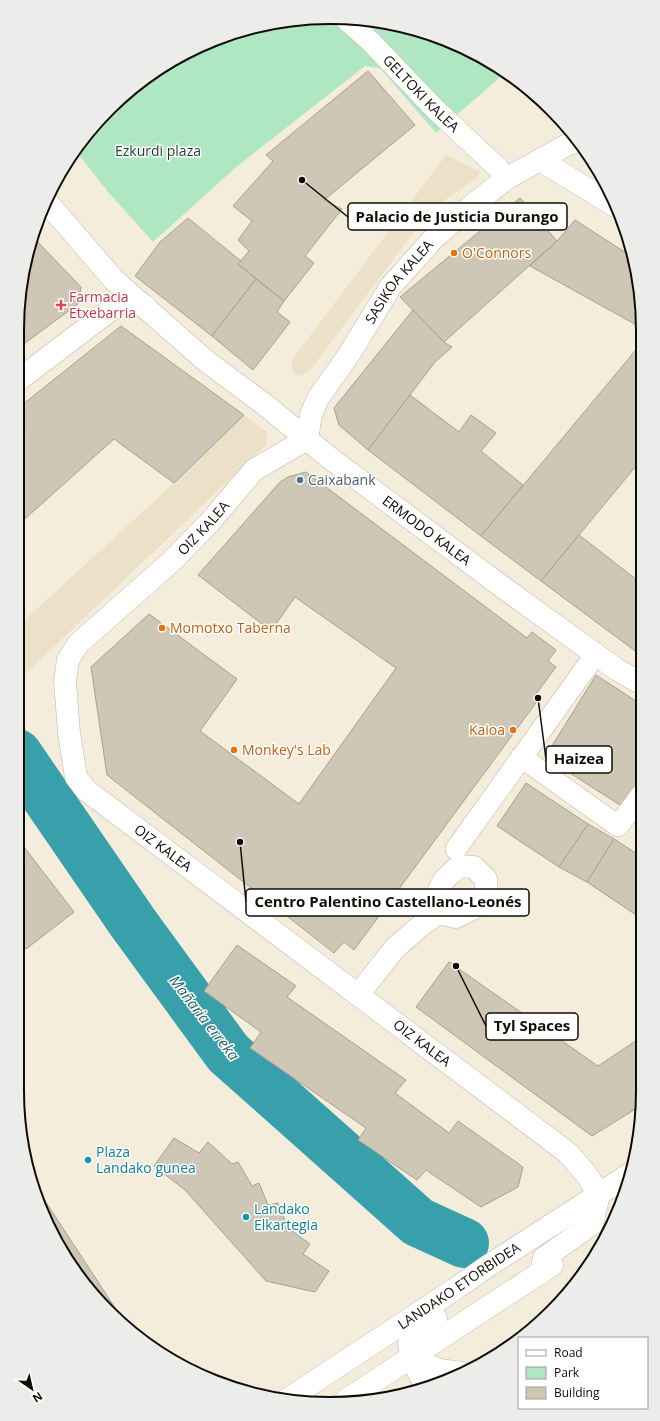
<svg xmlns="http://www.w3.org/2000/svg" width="660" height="1421" font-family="'Open Sans',sans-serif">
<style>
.built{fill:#ece1c8}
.green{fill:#aee7c1}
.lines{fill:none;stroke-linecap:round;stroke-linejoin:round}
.river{stroke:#37a0ab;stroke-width:50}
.building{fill:#cfc7b5;stroke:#a8a08f}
.pedestrian-casing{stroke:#c0b8a7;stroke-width:22}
.minor-casing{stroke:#c0b8a7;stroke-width:23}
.pedestrian{stroke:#fff;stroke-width:21}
.minor{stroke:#fff;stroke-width:22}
.food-dot{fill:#e8710a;stroke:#fff;stroke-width:1.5}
.health-dot{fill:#e0444e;stroke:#fff;stroke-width:1.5}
.service-dot{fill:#5c6f8a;stroke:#fff;stroke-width:1.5}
.culture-dot{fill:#0f9aa8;stroke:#fff;stroke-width:1.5}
.labels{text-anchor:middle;stroke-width:3;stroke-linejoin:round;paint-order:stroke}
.street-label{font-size:14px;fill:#100d07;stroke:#fff}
.park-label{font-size:14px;fill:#1e432c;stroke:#fff}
.food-label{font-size:14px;fill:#c56008;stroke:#fff;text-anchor:start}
.health-label{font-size:14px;fill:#be3a42;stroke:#fff;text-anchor:start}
.service-label{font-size:14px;fill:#4e5e75;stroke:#fff;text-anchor:start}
.culture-label{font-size:14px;fill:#0d838f;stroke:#fff;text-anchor:start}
.water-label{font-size:15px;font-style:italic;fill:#296167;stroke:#fff}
.rim{fill:none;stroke:#100d07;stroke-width:2}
.leader{fill:none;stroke:#100d07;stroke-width:1.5}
.callout-dot{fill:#100d07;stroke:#fff;stroke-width:1.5}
.callout{fill:#fff;stroke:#100d07;stroke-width:1.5}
.callout-label{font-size:15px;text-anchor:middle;font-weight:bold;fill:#100d07}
</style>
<rect width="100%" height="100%" fill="#f5eddb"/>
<g class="built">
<path d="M446 155 480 172 477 178 446 199 420 224 311 369 303 375 298 376 293 371 291 361Z"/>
<path d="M244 415 267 432 266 445 17 682V627L174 483Z"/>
</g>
<path class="green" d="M330 17 391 23 450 41 505 73 436 133 380 68 365 66 235 168 153 242 109 193 75 150 109 109 156 70 210 41 269 23Z"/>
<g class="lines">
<path class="river" d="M17 754 133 923 228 1053 418 1222 464 1243"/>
</g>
<g class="building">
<path d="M368 71 415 125 324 200 342 209 305 256 314 263 284 301 238 264 249 251 238 240 252 221 233 206 273 161 266 155Z"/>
<path d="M520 198 557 241 444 342 400 297Z"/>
<path d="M188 218 241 261 238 264 256 279 212 336 135 276 160 242Z"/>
<path d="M575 220 631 256 640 289V327L530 266 557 241Z"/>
<path d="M33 237 81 287 78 304 17 349V330L23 269Z"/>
<path d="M256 279 284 301 277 312 290 322 253 370 212 336Z"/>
<path d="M413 310 444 342 452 347 435 362 368 450 339 425 334 408Z"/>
<path d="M121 326 244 415 174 483 114 439 17 526V409Z"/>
<path d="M640 345 641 460 541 581 481 536Z"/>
<path d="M410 395 459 432 471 415 496 433 481 451 523 485 481 536 368 450Z"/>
<path d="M306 472 527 638 532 632 556 650 548 661 556 667 536 694 541 696 354 950 344 942 334 953 107 775 91 667 149 614 237 679 200 731 299 804 396 668 295 597 271 631 198 575 280 482 288 477Z"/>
<path d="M579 535 641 583 642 656 541 581Z"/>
<path d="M596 675 642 705V782L623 807 545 757Z"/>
<path d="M526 783 588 824 559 867 497 826Z"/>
<path d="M588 824 614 839 587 882 559 867Z"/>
<path d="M17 838 74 912 26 949 17 938Z"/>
<path d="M614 839 642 857V919L587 882Z"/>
<path d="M237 945 296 986 287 997 406 1080 395 1093 449 1133 458 1121 523 1167 518 1187 481 1207 426 1170 417 1180 358 1140 366 1128 250 1048 261 1032 204 991Z"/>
<path d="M449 962 598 1066 643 1036V1091L642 1105 592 1136 416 1007Z"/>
<path d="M174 1138 199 1153 208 1142 232 1164 238 1162 252 1186 259 1183 268 1205 278 1203 288 1228 310 1244 303 1254 329 1271 315 1292 266 1281 185 1190 154 1166Z"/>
<path d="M32 1181 123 1320 95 1297 59 1247 34 1192Z"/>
</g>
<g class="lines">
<g class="pedestrian-casing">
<g id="pedestrian">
<path id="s1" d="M344 18 370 41 435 109 499 169"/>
<path d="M521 757 618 826 642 794"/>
<path d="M456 849 590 662"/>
</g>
</g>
<g class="minor-casing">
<g id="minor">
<path d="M540 160 617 207"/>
<path id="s2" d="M46 201 114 280 206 361 264 404 331 459 501 586 616 669 642 684"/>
<path d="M17 381 121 302 145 306"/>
<path d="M358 995 395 948 418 928 438 913 456 917 476 907 486 896V879L474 867 459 866 444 880 436 897 438 913"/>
<path id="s3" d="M541 1273 544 1258 592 1224 599 1194 586 1174 568 1153 86 790 76 777 69 733 65 681 68 660 78 644 173 560 209 523 254 470 307 439 311 415 317 400 348 356 391 286 434 238 470 207 506 179 565 146 579 140"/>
<path d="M436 1318 412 1335 409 1344 411 1357 439 1370 462 1373"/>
<path d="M411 1357 426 1388"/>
<path id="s4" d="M288 1399 455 1289 488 1266 630 1174"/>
<path d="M346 1400 552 1265"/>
</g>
</g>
<use href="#pedestrian" class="pedestrian"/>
<use href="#minor" class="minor"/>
</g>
<g class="food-dot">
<circle cx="454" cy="253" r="4"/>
<circle cx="162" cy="628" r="4"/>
<circle cx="513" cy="730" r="4"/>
<circle cx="234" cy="750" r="4"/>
</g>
<path class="health-dot" d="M59 299h4v4h4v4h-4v4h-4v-4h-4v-4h4z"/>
<circle class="service-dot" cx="300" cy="480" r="4"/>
<g class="culture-dot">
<circle cx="88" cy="1160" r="4"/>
<circle cx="246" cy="1217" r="4"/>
</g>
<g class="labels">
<g class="street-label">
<text dy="5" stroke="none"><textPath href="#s1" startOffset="108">GELTOKI KALEA</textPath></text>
<text dy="5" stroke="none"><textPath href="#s3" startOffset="1407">SASIKOA KALEA</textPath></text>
<text dy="5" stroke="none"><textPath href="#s3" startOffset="1084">OIZ KALEA</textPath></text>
<text dy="5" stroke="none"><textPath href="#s2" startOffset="505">ERMODO KALEA</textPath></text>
<text transform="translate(163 848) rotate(37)" y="5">OIZ KALEA</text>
<text transform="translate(422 1043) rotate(37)" y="5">OIZ KALEA</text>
<text dy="5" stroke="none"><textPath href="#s4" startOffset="205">LANDAKO ETORBIDEA</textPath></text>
</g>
<g class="park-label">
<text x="158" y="156">Ezkurdi plaza</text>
</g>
<g class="food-label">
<text x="462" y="258">O'Connors</text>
<text x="170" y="633">Momotxo Taberna</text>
<text x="505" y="735" text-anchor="end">Kaioa</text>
<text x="242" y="755">Monkey's Lab</text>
</g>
<g class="health-label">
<text x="69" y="302">Farmacia<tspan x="69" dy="16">Etxebarria</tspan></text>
</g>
<g class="service-label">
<text x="308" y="485">Caixabank</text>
</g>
<g class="culture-label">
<text x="96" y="1157">Plaza<tspan x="96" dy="16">Landako gunea</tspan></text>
<text x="254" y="1214">Landako<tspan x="254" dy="16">Elkartegia</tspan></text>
</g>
<g class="water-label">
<text transform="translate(204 1018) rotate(52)" y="5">Mañaria erreka</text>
</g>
</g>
<path d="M0 0H660V1421H0ZM330 24H330A306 306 0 0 1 636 330V1091A306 306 0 0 1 330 1397H330A306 306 0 0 1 24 1091V330A306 306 0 0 1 330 24Z" fill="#ececeb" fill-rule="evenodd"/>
<path class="rim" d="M330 24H330A306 306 0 0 1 636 330V1091A306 306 0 0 1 330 1397H330A306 306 0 0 1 24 1091V330A306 306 0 0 1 330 24Z"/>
<path class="leader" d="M302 180L348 217M538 698L546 759M240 842L246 902M456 966L486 1026"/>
<g class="callout-dot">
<circle cx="302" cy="180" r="4"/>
<circle cx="538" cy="698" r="4"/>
<circle cx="240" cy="842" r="4"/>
<circle cx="456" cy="966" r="4"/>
</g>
<g class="callout">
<rect x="348" y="203" width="219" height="27" rx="4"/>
<rect x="546" y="746" width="66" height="27" rx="4"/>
<rect x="246" y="889" width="283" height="27" rx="4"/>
<rect x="486" y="1013" width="92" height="27" rx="4"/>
</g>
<g class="callout-label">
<text x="457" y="222">Palacio de Justicia Durango</text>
<text x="579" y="764">Haizea</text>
<text x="388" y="907">Centro Palentino Castellano-Leonés</text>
<text x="532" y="1031">Tyl Spaces</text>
</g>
<rect x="518" y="1337" width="130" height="72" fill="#ffffff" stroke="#9f9e9c"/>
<rect x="526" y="1350" width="20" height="6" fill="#ffffff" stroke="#9f9e9c"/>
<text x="554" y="1357" font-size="12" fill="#100d07">Road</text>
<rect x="526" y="1367" width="20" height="12" fill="#aee7c1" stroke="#9f9e9c"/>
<text x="554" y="1377" font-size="12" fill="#100d07">Park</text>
<rect x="526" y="1387" width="20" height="12" fill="#cfc7b5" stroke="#9f9e9c"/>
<text x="554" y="1397" font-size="12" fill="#100d07">Building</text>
<g transform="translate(32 1389) rotate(146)" stroke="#ffffff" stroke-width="3" paint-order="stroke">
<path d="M0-3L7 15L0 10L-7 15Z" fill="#100d07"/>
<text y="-6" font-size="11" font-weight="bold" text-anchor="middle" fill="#100d07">N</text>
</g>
</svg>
